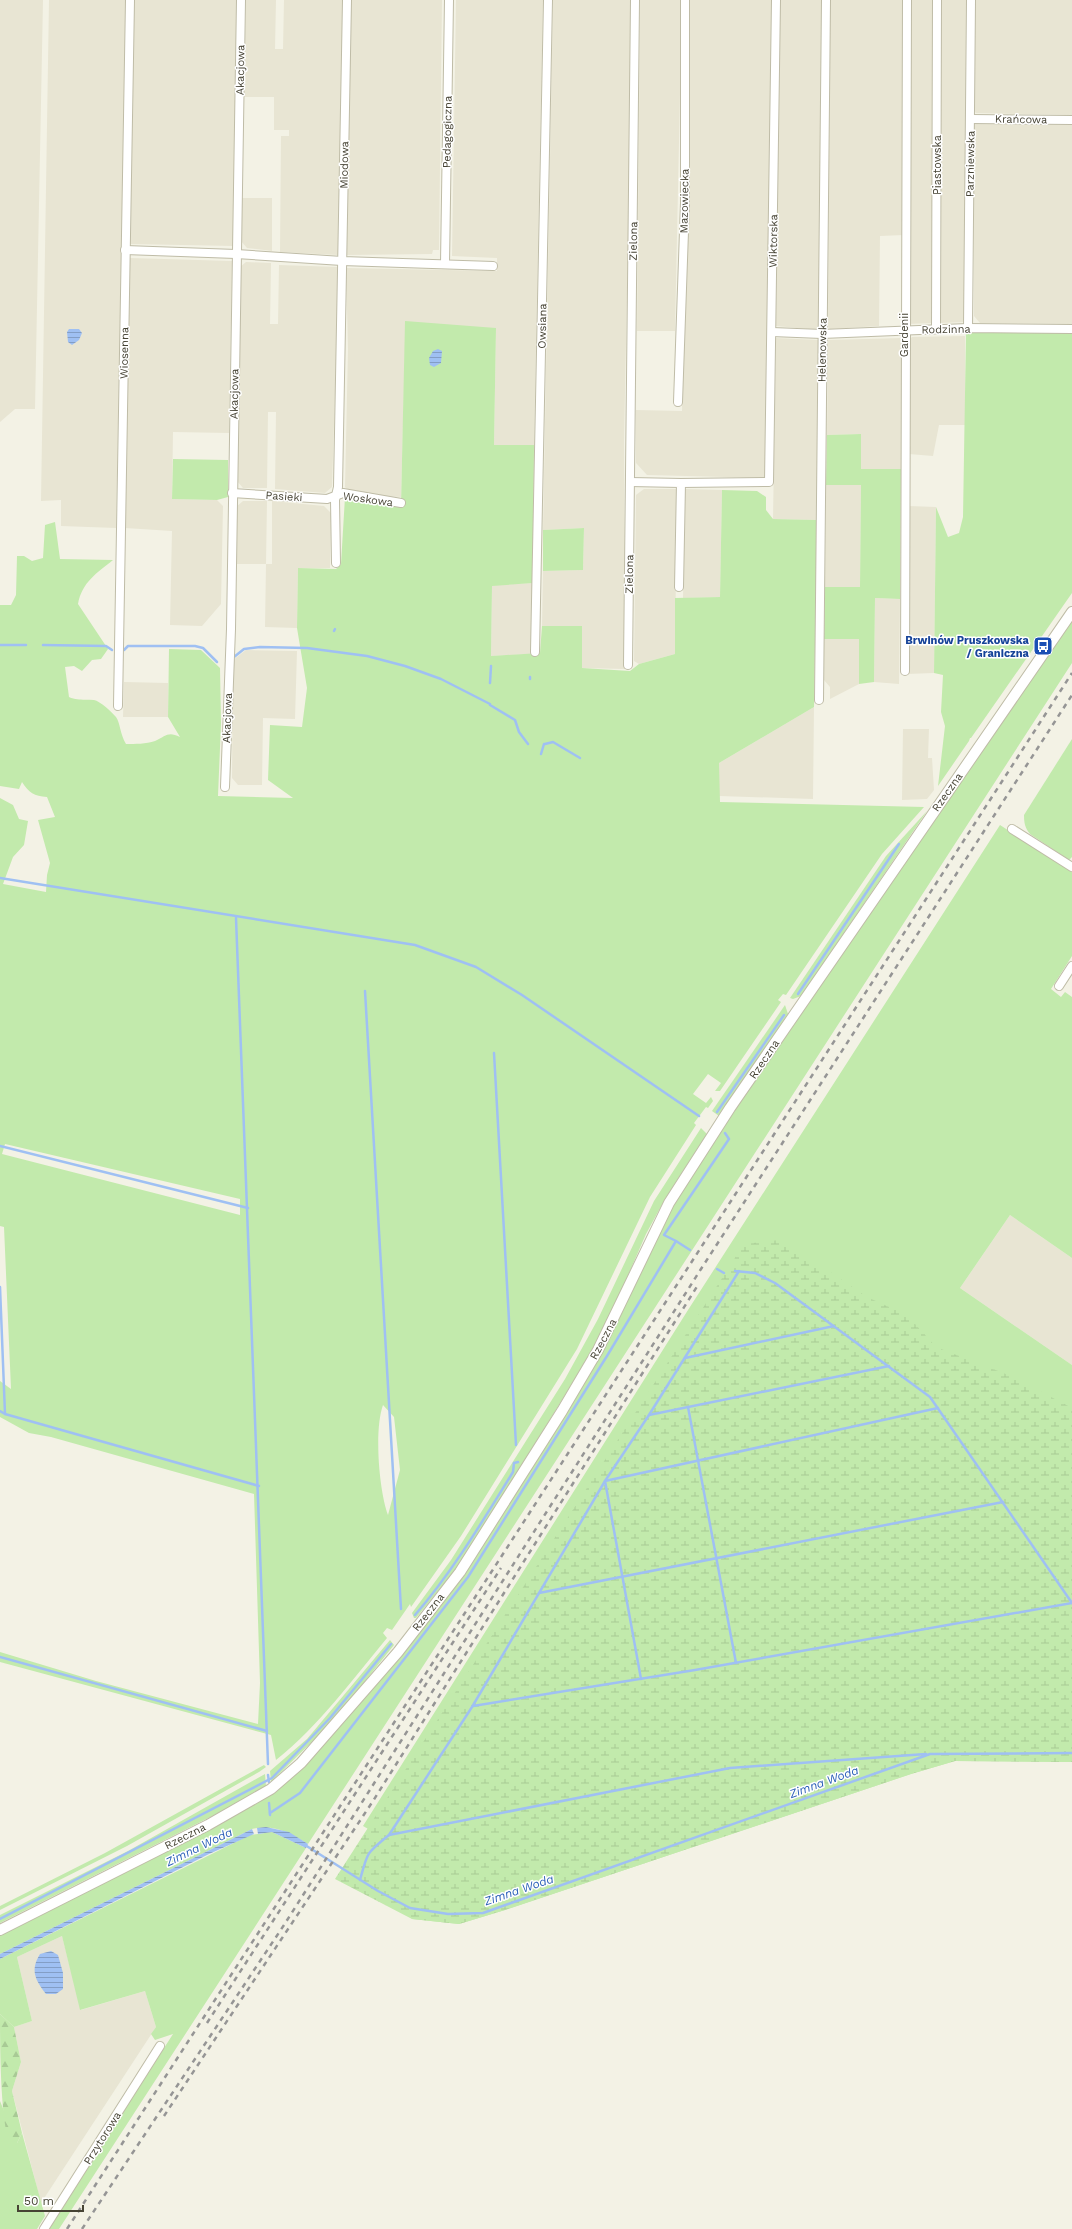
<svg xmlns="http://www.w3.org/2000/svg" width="1072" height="2229" font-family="'Work Sans',sans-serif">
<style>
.residential{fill:#e8e5d3}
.grass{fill:#c2eaac;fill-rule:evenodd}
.forest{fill:url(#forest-firs)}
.wetland{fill:url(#wetland-marsh)}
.water{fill:url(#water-rules)}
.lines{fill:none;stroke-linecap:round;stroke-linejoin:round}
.stream{stroke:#9fc0f3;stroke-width:2.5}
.minor-casing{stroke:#bfbca7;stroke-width:10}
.tertiary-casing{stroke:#bfbca7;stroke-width:12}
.minor{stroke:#fff;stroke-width:8}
.tertiary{stroke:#fff;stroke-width:10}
.rail{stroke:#959595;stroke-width:2.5;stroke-dasharray:5 5;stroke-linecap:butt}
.labels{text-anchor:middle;stroke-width:3;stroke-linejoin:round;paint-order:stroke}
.street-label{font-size:11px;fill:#464334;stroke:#fff}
.transit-label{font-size:11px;font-weight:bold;fill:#164399;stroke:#fff;text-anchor:end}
.water-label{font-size:12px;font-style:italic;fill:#295eb7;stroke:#fff}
</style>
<defs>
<pattern id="forest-firs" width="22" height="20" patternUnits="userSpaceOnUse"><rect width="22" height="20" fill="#c2eaac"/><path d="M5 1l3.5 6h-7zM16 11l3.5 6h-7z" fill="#a8ca95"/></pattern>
<pattern id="wetland-marsh" width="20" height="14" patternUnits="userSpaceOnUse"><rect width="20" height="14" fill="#c2eaac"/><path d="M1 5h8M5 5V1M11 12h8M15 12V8" fill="none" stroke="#a8ca95"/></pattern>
<pattern id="water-rules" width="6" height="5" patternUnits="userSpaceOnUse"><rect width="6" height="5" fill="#9fc0f3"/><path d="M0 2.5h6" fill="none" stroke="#839ec6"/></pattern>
</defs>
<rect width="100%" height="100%" fill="#f3f2e5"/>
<g class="residential">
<path d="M0 0H43L35 409H15L0 422Z"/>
<path d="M49 0H126L116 528 61 526V500L41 501Z"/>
<path d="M134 0H238L233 246 130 244Z"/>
<path d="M246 0H276L275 49H283L284 0H343L338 255 280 252 281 136H289V130H274V97H244Z"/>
<path d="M351 0H442L439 250H433L432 254 346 255Z"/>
<path d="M456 0H543L534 445H494L496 328 405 350 401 497 351 494 345 487 348 349 346 268 497 271V258L452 256Z"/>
<path d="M553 0H633L624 441 625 669 582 668V626H542L543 571 583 570 584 528 543 530Z"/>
<path d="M640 0H682L675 331H637Z"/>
<path d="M689 0H772L766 478 647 475 636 463V410L682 411Z"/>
<path d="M780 0H823L819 330 776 326Z"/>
<path d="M830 0H905L904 235 880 236 879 326 830 329 828 327Z"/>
<path d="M910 0H935L933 323 908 324Z"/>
<path d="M940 0H966L965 322 940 323Z"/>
<path d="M975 0H1072V115L976 113 974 111Z"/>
<path d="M974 124 1072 125V324L980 323 974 316Z"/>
<path d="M242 198H272V251L247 248 241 241Z"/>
<path d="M130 258 232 261 229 433 173 432 172 499 217 500 223 506 221 604 202 626 170 625 172 531 125 528Z"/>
<path d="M246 262 271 263 270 324H278L279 265 339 267 332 487 325 493 275 489 276 412H268L267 488H243L237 481 240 267Z"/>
<path d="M965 336V425H939L933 456 909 454 908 341 912 337Z"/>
<path d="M776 338 819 340 817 520 773 519Z"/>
<path d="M903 338 901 469H861V434L827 435 828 340Z"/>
<path d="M826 485H861L860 588 825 587Z"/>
<path d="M644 489H677L675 654 639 664 634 661 636 495Z"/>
<path d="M685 489 722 490 720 597 683 598Z"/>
<path d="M243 501H267L266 564H272V501L324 506 331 513 330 568H298L297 628 265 627 266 564H235L236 507Z"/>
<path d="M909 506 936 507 934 673 907 674Z"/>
<path d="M533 583 532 654 491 656 492 585Z"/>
<path d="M875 598 900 599 899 684 874 682Z"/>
<path d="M824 639H859V684L830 699V687L824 680Z"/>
<path d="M246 650 297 651 295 719 263 718 262 785H238L232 778 233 660Z"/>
<path d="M124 682 168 683V717H123Z"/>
<path d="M814 707 813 799 719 796V763Z"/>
<path d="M903 729H929L928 758H932L934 790 927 799 902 800Z"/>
<path d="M1010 1215 1072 1258V1365L960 1288Z"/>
<path d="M62 1936 81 2010 145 1991 156 2027 41 2203 12 2091 21 2062 14 2027 32 2021 17 1957Z"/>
</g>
<g class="grass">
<path d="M405 321 496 328 494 445H534L533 583 492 586 491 656 540 653 542 626H582V668L630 671 639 664 675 654V598L720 597 722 490 757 491 766 497V510L773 519 817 520 814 707 719 763 720 802 924 807 882 854 786 995 783 994 778 1000 781 1002 720 1091H715L721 1083 708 1074 693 1094 706 1103 711 1097 713 1101 708 1108 706 1107 694 1123 696 1125 650 1197 577 1349 461 1536 411 1607 410 1604 392 1630 387 1628 383 1633 387 1638C352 1680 319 1726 276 1760L271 1735 0 1662V1652L96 1681 258 1724 260 1683 254 1494 51 1437 29 1433 0 1417V1381L11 1389 4 1227 0 1226V798L13 805 19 819 28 821 24 845 13 857 3 884 46 892 47 875 50 863 38 820 55 817 47 797C34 796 29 793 22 782L19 789 0 786V605H11L16 595 17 556H24L32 561 43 558 45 525 55 522 60 559 113 560C97 573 82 582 78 604L108 649 101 659 92 660 82 671 74 666 65 667 69 697C78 701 84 699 94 700 100 701 112 712 116 717 120 722 120 734 126 744 135 744 146 744 155 741 166 736 168 731 180 737L168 717 169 649 201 650 220 668 221 724 218 796 293 798 268 780 270 725 302 727 307 688 297 628 298 568 336 569 341 564 345 497 385 505H401ZM5 1144 240 1199V1215L2 1154ZM383 1405 394 1417 400 1470 388 1515C379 1490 374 1430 383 1405Z"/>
<path d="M1072 331V593L971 738H970L969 741 938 786 945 726 941 712 943 675 934 673 936 507 948 537 959 533 963 517 966 332Z"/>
<path d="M861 434V469H901L900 599 875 598 874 682 859 684V639H824L825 587H860L861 485H826L827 435Z"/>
<path d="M173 459 228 460V497L217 500 172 499Z"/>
<path d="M584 528 583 570 543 571V530Z"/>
<path d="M1072 619V663L308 1844C290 1833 274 1824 252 1829L0 1954V1934L217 1825 267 1797 304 1766 344 1722 448 1594 504 1511 675 1201 716 1138Z"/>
<path d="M1072 739V857L1069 860 1030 834C1025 828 1024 823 1024 815Z"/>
<path d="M927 811 801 996 793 999 790 998 886 856Z"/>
<path d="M1000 825 1072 872V956L1051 989 1061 997 1065 992 1072 997V1258L1010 1215 960 1288 1072 1365V1762L955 1761 911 1774 505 1910 459 1924 412 1919 375 1833 363 1826 688 1310Z"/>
<path d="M785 1005 788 1014 719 1116 712 1111Z"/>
<path d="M701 1128 707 1134 665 1199 646 1234 609 1319 581 1369 474 1543 452 1574 416 1618H414L412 1613 451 1560 565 1379 598 1319 654 1201Z"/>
<path d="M390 1640 394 1645 333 1721 271 1782 270 1771 307 1739Z"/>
<path d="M264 1765 266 1767 259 1772 127 1846 0 1910V1906L105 1853Z"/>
<path d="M265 1774 266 1786 238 1803 0 1923V1915L128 1851Z"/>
<path d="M272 1832 306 1848 59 2229H48L173 2034 155 2040 151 2034 156 2027 145 1991 80 2010 62 1936 17 1957 32 2021 14 2027 0 2014V1959L250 1835Z"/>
<path d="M0 2101 17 2143 22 2133 45 2216 37 2229H0Z"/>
</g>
<path class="forest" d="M0 2014 14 2027 21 2062 12 2091 22 2133 17 2143 11 2145C0 2129 0 2040 0 2014Z"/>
<path class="wetland" d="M779 1240 794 1252 823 1267 867 1297 907 1315 936 1347 1011 1376 1072 1408V1762L955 1761 911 1774 505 1910 459 1924 412 1919 335 1879 744 1244Z"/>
<g class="water">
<path d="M69 329H79L82 333 79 340 72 345 68 342 67 332Z"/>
<path d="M438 349 442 351 441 363 434 367 430 365 429 358 433 351Z"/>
<path d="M266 1827 289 1832 308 1844 306 1848 272 1832 258 1834 257 1828Z"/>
<path d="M252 1829 254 1834 209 1854 0 1959V1954Z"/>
<path d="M51 1951 58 1955 63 1973V1989L56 1994H46C35 1980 30 1970 40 1954Z"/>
</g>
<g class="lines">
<g class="stream">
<path d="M334 631 335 629"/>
<path d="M0 645H26"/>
<path d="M43 645 106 646 112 650"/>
<path d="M124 650 128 646H195L203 648 217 662"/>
<path d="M234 657 244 649 260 647 307 648 367 656 405 666 441 679 490 704"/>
<path d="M530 679V677"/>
<path d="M490 683 491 666"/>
<path d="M490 705 515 720 519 732 528 744"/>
<path d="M545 744 553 742 580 758"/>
<path d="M541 754 544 744"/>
<path d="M0 878 415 945 476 967 522 995 699 1116"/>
<path d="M236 918 268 1764"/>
<path d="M365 991 401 1609"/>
<path d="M798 994 899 844"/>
<path d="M494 1053 516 1445"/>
<path d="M717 1112 784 1015"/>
<path d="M0 1146 248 1208"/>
<path d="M676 1241 690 1250"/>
<path d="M717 1269 724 1273"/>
<path d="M735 1271 755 1273 775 1283 930 1397 1072 1603"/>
<path d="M0 1287 5 1414"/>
<path d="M685 1358 834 1326"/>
<path d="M688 1407 736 1663"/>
<path d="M0 1411 5 1414 259 1486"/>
<path d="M649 1415 889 1366"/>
<path d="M539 1593 1003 1502"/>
<path d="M415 1615C453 1571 482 1522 513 1472L514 1463 518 1462"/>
<path d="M0 1657 267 1731"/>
<path d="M641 1679 605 1481 938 1408"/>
<path d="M473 1706 695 1670 1072 1603"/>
<path d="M268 1775 269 1782"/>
<path d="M269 1803 270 1815"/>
<path d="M270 1813 300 1793 468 1577 607 1356 676 1241 664 1235 729 1139 725 1133"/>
<path d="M389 1835 472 1707 605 1481 649 1415 739 1271"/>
<path d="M305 1845 378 1891 410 1908 448 1914 483 1913 930 1754 1072 1753"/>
<path d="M360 1880C368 1851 366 1854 389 1835L730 1768 926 1754"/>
<path d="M0 1919 272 1778 330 1718 391 1644"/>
</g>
<g class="minor-casing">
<g id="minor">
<path d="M971 119 1072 120"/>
<path d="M125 250 236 254 342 261 493 266"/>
<path d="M445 264 449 0"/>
<path d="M968 328 971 0"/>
<path d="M936 329 937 0"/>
<path d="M772 332 822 334 968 328 1072 329"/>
<path d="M678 402 685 203V0"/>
<path d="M630 482 681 483 679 587"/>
<path d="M681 483 769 482 776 0"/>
<path d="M232 493 327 499 343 493 401 503"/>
<path d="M336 563 335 500 338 487 347 0"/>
<path d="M535 652 548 0"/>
<path d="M628 665 635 0"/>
<path d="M905 671 907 0"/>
<path d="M819 700 826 0"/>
<path d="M118 706 130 0"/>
<path d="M225 787 231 629 241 0"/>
<path d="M1012 829 1072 867"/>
<path d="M1059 986 1072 966"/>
<path d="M44 2229 160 2046"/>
</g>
</g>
<g class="tertiary-casing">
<path id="tertiary" d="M0 1930 208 1825 271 1789 301 1763 398 1652 460 1572 562 1411 598 1350 669 1203 730 1108 1072 612"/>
</g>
<use href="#minor" class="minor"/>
<use href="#tertiary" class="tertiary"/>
<g class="rail">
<path d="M207 2023 501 1568"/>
<path d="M164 2116 373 1801 698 1285"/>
<path d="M67 2229 1072 673"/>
<path d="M82 2229 284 1925 701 1269 1072 695"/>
</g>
</g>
<defs>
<g id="bus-square" transform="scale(1)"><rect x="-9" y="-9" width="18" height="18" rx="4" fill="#1a4fb4" stroke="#fff"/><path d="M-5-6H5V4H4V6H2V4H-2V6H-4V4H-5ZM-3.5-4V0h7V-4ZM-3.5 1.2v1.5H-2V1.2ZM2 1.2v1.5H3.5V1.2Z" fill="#fff"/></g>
</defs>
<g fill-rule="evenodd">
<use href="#bus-square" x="1043" y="646"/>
</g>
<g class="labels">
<g class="street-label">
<text transform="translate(240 70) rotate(-89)" y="4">Akacjowa</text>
<text transform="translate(1021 119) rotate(1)" y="4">Krańcowa</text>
<text transform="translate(447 132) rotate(-89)" y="4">Pedagogiczna</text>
<text transform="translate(970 164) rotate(-89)" y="4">Parzniewska</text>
<text transform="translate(344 165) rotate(-89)" y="4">Miodowa</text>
<text transform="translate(937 165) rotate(-90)" y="4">Piastowska</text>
<text transform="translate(684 201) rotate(-89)" y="4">Mazowiecka</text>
<text transform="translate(633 241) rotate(-89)" y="4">Zielona</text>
<text transform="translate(773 241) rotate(-89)" y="4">Wiktorska</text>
<text transform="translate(542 326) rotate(-89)" y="4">Owsiana</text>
<text transform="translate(946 329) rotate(-1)" y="4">Rodzinna</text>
<text transform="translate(904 335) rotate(-90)" y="4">Gardenii</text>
<text transform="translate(822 350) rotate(-89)" y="4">Helenowska</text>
<text transform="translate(124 353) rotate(-89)" y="4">Wiosenna</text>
<text transform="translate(234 394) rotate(-89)" y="4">Akacjowa</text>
<text transform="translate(284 496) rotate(4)" y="4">Pasieki</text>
<text transform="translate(368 499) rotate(8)" y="4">Woskowa</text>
<text transform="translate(629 574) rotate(-89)" y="4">Zielona</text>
<text transform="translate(227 718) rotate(-88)" y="4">Akacjowa</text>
<text transform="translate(947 792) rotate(-55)" y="4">Rzeczna</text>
<text transform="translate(764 1059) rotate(-56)" y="4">Rzeczna</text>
<text transform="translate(603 1339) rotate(-62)" y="4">Rzeczna</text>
<text transform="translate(428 1612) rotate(-52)" y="4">Rzeczna</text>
<text transform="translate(185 1836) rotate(-27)" y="4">Rzeczna</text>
<text transform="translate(102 2138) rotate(-58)" y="4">Przytorowa</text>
</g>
<g class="transit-label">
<text x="1029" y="644">Brwinów Pruszkowska<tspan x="1029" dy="13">/ Graniczna</tspan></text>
</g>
<g class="water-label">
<text transform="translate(824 1782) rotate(-20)" y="4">Zimna Woda</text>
<text transform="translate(199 1847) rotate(-26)" y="4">Zimna Woda</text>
<text transform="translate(519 1890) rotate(-19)" y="4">Zimna Woda</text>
</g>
</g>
<path d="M18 2205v6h65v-6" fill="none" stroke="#464334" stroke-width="2"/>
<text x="24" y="2205" font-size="12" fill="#464334" stroke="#ffffff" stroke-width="3" paint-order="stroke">50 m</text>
</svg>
